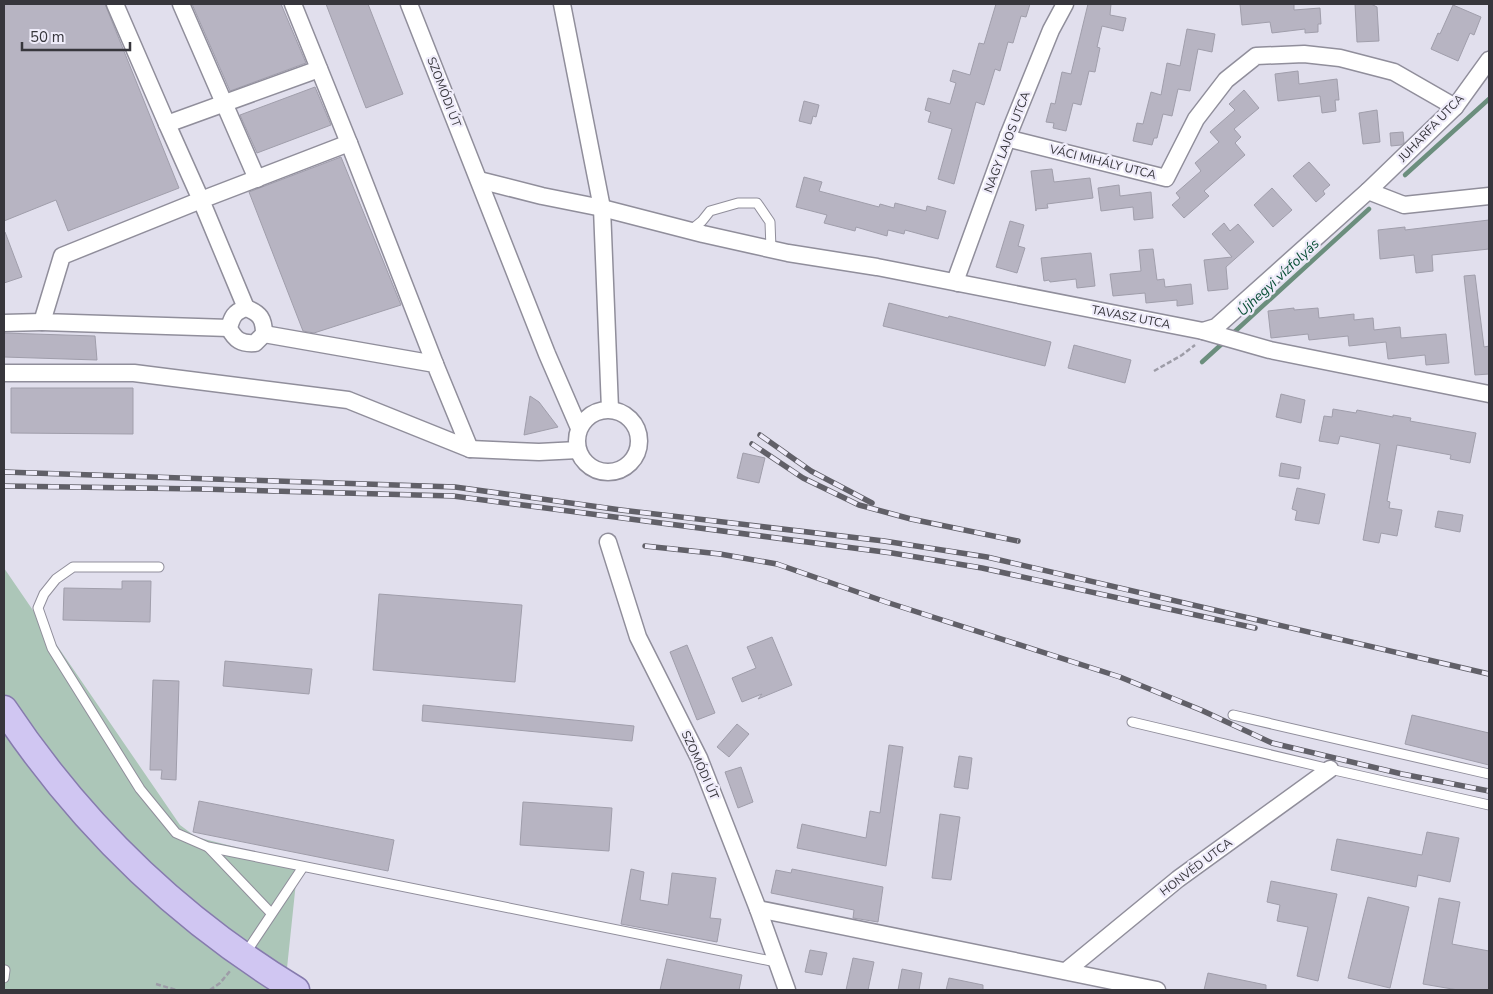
<svg xmlns="http://www.w3.org/2000/svg" width="1493" height="994" font-family="'Nunito Sans',sans-serif">
<style>
.green{fill:#acc6b8}
.lines{fill:none;stroke-linecap:round;stroke-linejoin:round}
.stream{stroke:#6b8e7d;stroke-width:4.5}
.building{fill:#b7b4c2;stroke:#a09eab}
.lane-casing{stroke:#908e9b;stroke-width:11}
.street-casing{stroke:#908e9b;stroke-width:19}
.primary-casing{stroke:#867bad;stroke-width:29}
.path{stroke:#9d9ca7;stroke-width:2.5;stroke-dasharray:5 2.5;stroke-linecap:butt}
.lane{stroke:#fff;stroke-width:9}
.street{stroke:#fff;stroke-width:16}
.primary{stroke:#d0c6f2;stroke-width:26}
.rail-casing{stroke:#616068;stroke-width:5.5}
.rail{stroke:#efecfa;stroke-width:4;stroke-dasharray:11;stroke-linecap:butt}
.labels{text-anchor:middle;stroke-width:4.5;stroke-linejoin:round;paint-order:stroke}
.street-label{font-size:12px;fill:#37363c;stroke:#efecfa}
.water-label{font-size:14px;font-style:italic;fill:#094f36;stroke:#efecfa}
</style>
<rect width="100%" height="100%" fill="#e1dfed"/>
<path class="green" d="M4 568 180 825 196 837 298 863 287 968 308 990H4Z"/>
<g class="lines">
<g class="stream">
<path d="M1405 175 1489 99"/>
<path d="M1231 335 1369 209"/>
<path d="M1202 362 1224 342"/>
</g>
</g>
<g class="building">
<path d="M4 4H105L179 188 68 231 56 200 4 221Z"/>
<path d="M192 4H281L306 63 230 91Z"/>
<path d="M326 4H368L403 94 366 108Z"/>
<path d="M996 4H1030L1026 17 1021 16 1013 43 1008 42 1000 71 995 69 984 105 976 102 954 184 938 179 952 129 928 122 931 112 925 110 928 98 950 104 956 83 950 81 953 70 970 75 979 43 984 44Z"/>
<path d="M1088 4H1111L1110 15 1126 18 1123 31 1102 26 1097 47 1100 48 1095 72 1089 71 1081 105 1073 103 1066 131 1053 128 1054 123 1046 122 1051 103 1055 104 1062 72 1071 74Z"/>
<path d="M1240 4H1294V10L1320 8 1321 24H1318V32L1305 33V29L1272 33 1270 22 1242 25Z"/>
<path d="M1355 4H1371L1377 7 1379 41 1357 42Z"/>
<path d="M1453 5 1481 17 1474 35 1470 33 1458 61 1431 49 1438 33 1440 34Z"/>
<path d="M1187 29 1215 34 1212 52 1198 49 1190 91 1178 89 1172 116 1163 114 1157 138H1154L1152 145 1133 141 1137 123 1143 124 1151 92 1161 95 1167 63 1180 66Z"/>
<path d="M1298 71 1299 84 1337 79 1339 100H1335L1336 111 1322 113 1320 96 1278 101 1275 74Z"/>
<path d="M315 87 331 125 257 153 240 115Z"/>
<path d="M1244 90 1259 108 1234 129 1241 137 1235 143 1245 155 1204 191 1209 196 1184 218 1172 205 1180 198 1176 193 1201 171 1195 163 1219 142 1210 132 1235 110 1229 104Z"/>
<path d="M804 101 819 105 816 117 813 116 811 124 799 121Z"/>
<path d="M1377 110 1380 142 1363 144 1359 113Z"/>
<path d="M1403 132 1404 143 1401 145 1391 146 1390 133Z"/>
<path d="M341 157 401 305 314 333 303 331 249 192Z"/>
<path d="M1309 162 1330 185 1323 191 1325 194 1316 202 1293 176Z"/>
<path d="M1052 169 1054 182 1090 178 1093 198 1047 204 1048 208 1036 209V211L1031 171Z"/>
<path d="M804 177 822 182 819 191 879 207 880 204 894 208 895 203 926 211 927 206 946 211 938 239 905 230 904 234 888 230 887 236 856 227 855 231 824 223 827 215 796 207Z"/>
<path d="M1119 185 1120 196 1151 192 1153 218 1134 220 1133 207 1101 211 1098 188Z"/>
<path d="M1272 188 1292 210 1273 227 1254 205Z"/>
<path d="M1489 220V249L1432 255 1433 271 1416 273 1414 255 1380 259 1378 230 1405 227V230Z"/>
<path d="M1010 221 1024 225 1018 246 1025 248 1017 273 996 267Z"/>
<path d="M1224 223 1230 231 1238 224 1254 242 1226 267 1228 289 1208 291 1204 260 1232 257 1212 234Z"/>
<path d="M5 232 22 277 4 283V233Z"/>
<path d="M1153 249 1157 280 1164 279 1165 287 1191 284 1193 304 1177 306V300L1146 303 1145 293 1113 296 1110 274 1141 271 1139 250Z"/>
<path d="M1091 253 1095 286 1077 288 1076 279 1050 282 1049 280 1044 281 1041 258Z"/>
<path d="M1475 275 1484 347 1489 346V374L1475 375 1464 276Z"/>
<path d="M889 303 948 318 949 316 1051 342 1045 366 883 326Z"/>
<path d="M1294 308V310L1318 308 1319 318 1354 314V320L1373 318 1374 330 1400 327 1401 338 1446 334 1449 363 1426 365 1425 355 1388 359 1386 342 1349 346 1348 336 1309 340 1308 334 1271 338 1268 311Z"/>
<path d="M4 333 95 336 97 360 4 357Z"/>
<path d="M1074 345 1131 360 1125 383 1068 368Z"/>
<path d="M11 388H133V434L11 433Z"/>
<path d="M1281 394 1305 400 1301 423 1276 417Z"/>
<path d="M530 396 539 402 558 427 524 435Z"/>
<path d="M1333 409 1356 413 1357 410 1393 417V415L1411 418 1410 421 1476 433 1470 463 1450 459 1451 455 1397 445 1387 501 1390 502 1389 508 1402 510 1397 536 1381 533 1379 543 1363 540 1380 444 1340 436 1338 444 1319 441 1324 416 1332 417Z"/>
<path d="M743 453 765 458 759 483 737 478Z"/>
<path d="M1281 463 1301 467 1299 479 1279 476Z"/>
<path d="M1297 488 1325 494 1319 524 1295 520 1297 511 1292 509Z"/>
<path d="M1438 511 1463 515 1460 532 1435 527Z"/>
<path d="M122 581H151L150 622 63 620 64 588 122 589Z"/>
<path d="M379 594 522 605 515 682 373 670Z"/>
<path d="M772 637 792 685 758 699 762 694 742 702 732 678 756 668 747 647Z"/>
<path d="M687 645 715 713 697 720 670 652Z"/>
<path d="M225 661 312 669 309 694 223 686Z"/>
<path d="M153 680 179 681 176 780 161 779 162 770H150Z"/>
<path d="M423 705 634 726 632 741 422 721Z"/>
<path d="M1412 715 1489 733V765L1405 744Z"/>
<path d="M737 724 749 734 729 757 717 747Z"/>
<path d="M889 745 903 747 886 866 797 848 802 824 866 838 870 811 880 813Z"/>
<path d="M959 756 972 758 968 789 954 787Z"/>
<path d="M741 767 753 802 738 808 725 772Z"/>
<path d="M199 801 394 840 388 871 193 832Z"/>
<path d="M523 802 612 808 609 851 520 845Z"/>
<path d="M940 814 960 817 951 880 932 878Z"/>
<path d="M1427 832 1459 838 1450 882 1418 875 1416 887 1331 870 1337 839 1422 855Z"/>
<path d="M631 869 644 872 640 900 668 905 672 873 716 878 710 918 721 919 717 942 621 924Z"/>
<path d="M792 869 883 887 878 922 853 918 854 910 771 893 776 870 791 873Z"/>
<path d="M1271 881 1337 894 1318 981 1297 976 1308 927 1277 921 1280 905 1267 902Z"/>
<path d="M1368 897 1409 907 1390 988 1348 978Z"/>
<path d="M1439 898 1460 902 1452 944 1489 951V990H1458L1423 984Z"/>
<path d="M810 950 827 953 822 975 805 972Z"/>
<path d="M853 958 874 962 868 990H846Z"/>
<path d="M667 959 742 975 739 990H660Z"/>
<path d="M902 969 922 973 919 990H898Z"/>
<path d="M1208 973 1266 985V990H1204Z"/>
<path d="M949 978 983 985V990H946Z"/>
</g>
<g class="lines">
<g class="lane-casing">
<g id="lane">
<path d="M691 230 702 221 710 211 738 203H757L770 222 771 249"/>
<path d="M159 567H73L56 579 44 594 38 608 52 648 140 789 176 833 208 847 776 962"/>
<path d="M1233 715 1489 774"/>
<path d="M1132 722 1330 769 1489 805"/>
<path d="M209 848 271 913"/>
<path d="M245 954 303 867"/>
<path d="M4 978 5 970"/>
</g>
</g>
<g class="street-casing">
<g id="street">
<path d="M115 4 167 124 319 69"/>
<path d="M181 4 257 179"/>
<path d="M293 4 349 143"/>
<path d="M409 4 547 354 579 428"/>
<path d="M562 4 602 208 610 409"/>
<path d="M167 124 201 200 62 256 42 322 229 328"/>
<path d="M1008 136 1014 140 1166 178 1196 119 1226 80 1256 56 1304 54 1340 58 1394 72 1455 107"/>
<path d="M479 180 542 196 602 208 703 234 788 253 877 267 1203 331 1270 350 1489 394"/>
<path d="M1368 191 1404 205 1489 196"/>
<path d="M958 283 956 279 1008 136 1051 30 1065 4"/>
<path d="M246 308 201 200 349 143 435 364"/>
<path d="M246 308C260 313 264 319 264 334L255 343C241 344 235 340 229 328 232 317 234 312 246 308Z"/>
<path d="M4 323 42 322"/>
<path d="M1203 331 1216 327 1368 191 1455 107 1489 60"/>
<path d="M4 373H134L348 400 470 449 435 364 264 334"/>
<circle cx="608" cy="441" r="31"/>
<path d="M470 449 539 452 578 450"/>
<path d="M608 542 638 637 699 758 758 909 787 990"/>
<path d="M758 909 1157 990"/>
<path d="M1066 971 1178 879 1330 769"/>
</g>
</g>
<g class="primary-casing">
<path id="primary" d="M4 709C80 823 179 919 296 990"/>
</g>
<g class="path">
<path d="M1154 371 1182 355 1195 345"/>
<path d="M156 984 176 990"/>
<path d="M210 990 220 983 230 971"/>
</g>
<use href="#lane" class="lane"/>
<use href="#street" class="street"/>
<use href="#primary" class="primary"/>
<g class="rail-casing">
<g id="rail">
<path d="M760 435 811 471 872 503"/>
<path d="M752 444 803 478 859 505 911 519 1018 541"/>
<path d="M4 472 455 487 621 510 884 541 987 557 1489 674"/>
<path d="M4 486 201 489 453 496 892 553 982 568 1255 628"/>
<path d="M645 546 720 554 777 564 886 602 1120 677 1201 710 1272 743 1402 774 1489 791"/>
</g>
</g>
<use href="#rail" class="rail"/>
</g>
<g class="labels">
<g class="street-label">
<text transform="translate(444 92) rotate(69)" y="4">SZOMÓDI ÚT</text>
<text transform="translate(1431 128) rotate(-46)" y="4">JUHARFA UTCA</text>
<text transform="translate(1007 142) rotate(-69)" y="4">NAGY LAJOS UTCA</text>
<text transform="translate(1103 162) rotate(14)" y="4">VÁCI MIHÁLY UTCA</text>
<text transform="translate(1131 317) rotate(11)" y="4">TAVASZ UTCA</text>
<text transform="translate(700 765) rotate(66)" y="4">SZOMÓDI ÚT</text>
<text transform="translate(1196 867) rotate(-37)" y="4">HONVÉD UTCA</text>
</g>
<g class="water-label">
<text transform="translate(1278 277) rotate(-43)" y="5">Újhegyi vízfolyás</text>
</g>
</g>
<rect width="1493" height="994" fill="none" stroke="#37363c" stroke-width="10"/>
<path d="M22 42v8h108v-8" fill="none" stroke="#37363c" stroke-width="2.5"/>
<text x="30" y="42" font-size="15" fill="#37363c" stroke="#efecfa" stroke-width="4" paint-order="stroke">50 m</text>
</svg>
